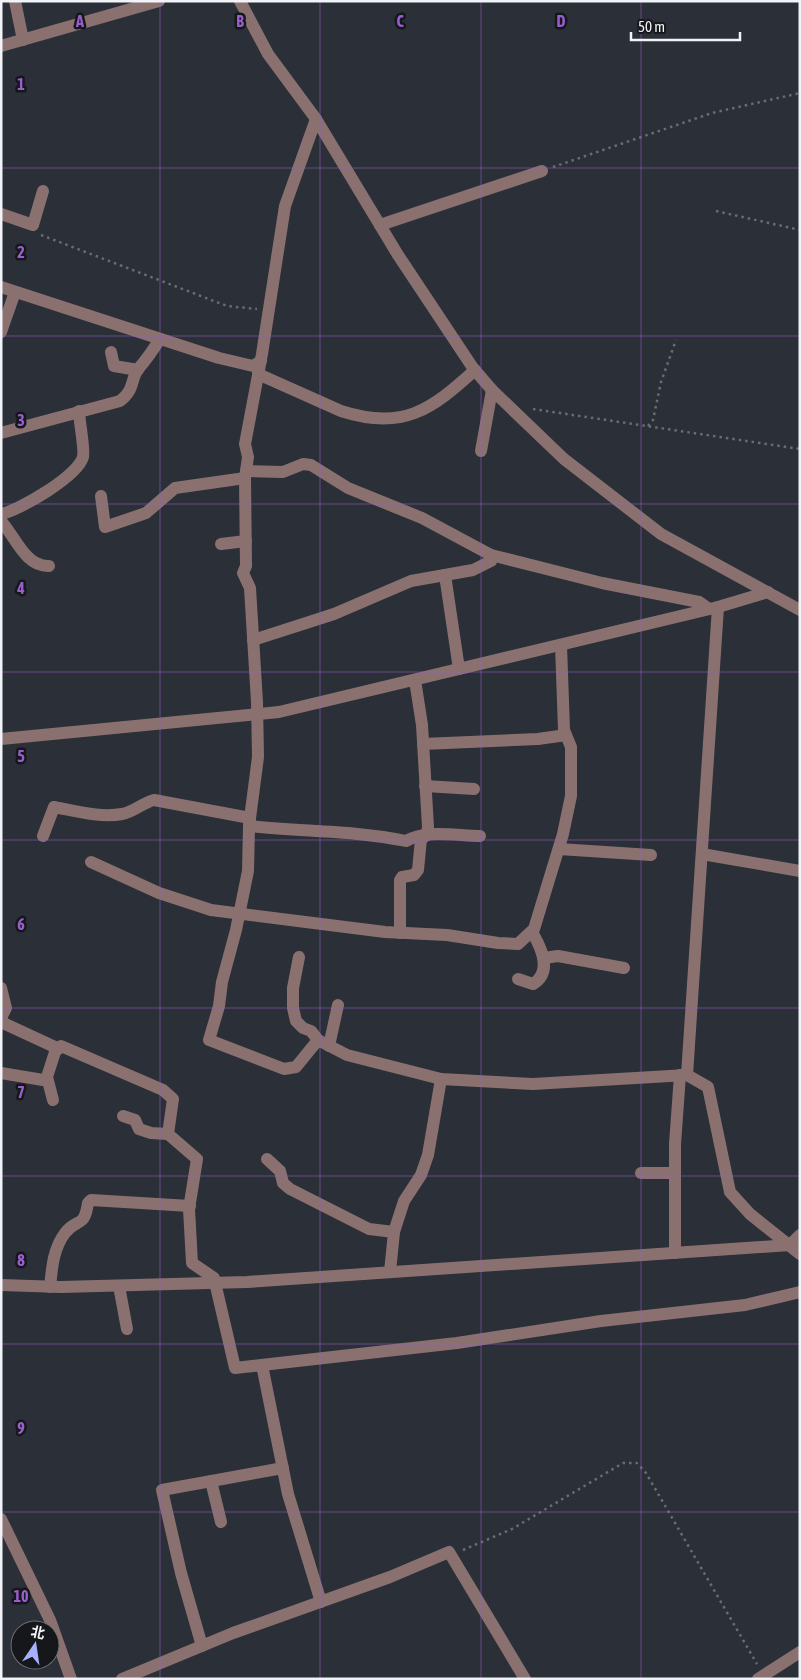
<svg xmlns="http://www.w3.org/2000/svg" width="801" height="1680" font-family="'Asap Condensed','Noto Sans SC',sans-serif">
<style>
.lines{fill:none;stroke-linecap:round;stroke-linejoin:round}
.path{stroke:#696c74;stroke-width:2.5;stroke-dasharray:2.5 4;stroke-linecap:butt}
.minor{stroke:#8a7170;stroke-width:12}
.grid{fill:none;stroke:#985ece;stroke-width:1;stroke-opacity:0.55}
.grid-label{font-size:16px;text-anchor:middle;font-weight:bold;fill:#985ece;stroke:#15171b;stroke-width:5;stroke-linejoin:round;paint-order:stroke}
</style>
<rect width="100%" height="100%" fill="#2b2f37"/>
<g class="lines">
<g class="path">
<path d="M553 167 712 113 800 93"/>
<path d="M716 211 800 230"/>
<path d="M41 235 227 306 257 309"/>
<path d="M533 409 800 449"/>
<path d="M648 426 653 420 661 382 676 340"/>
<path d="M463 1550 512 1529 623 1463H637L646 1473 757 1664"/>
</g>
<g class="minor">
<path d="M15 1 23 40"/>
<path d="M240 1 268 54 316 119 398 255 473 368 492 390 564 459 661 534 800 610"/>
<path d="M1 46 159 1"/>
<path d="M316 119 285 206 262 354 245 444 248 457 245 478 246 566 243 573 250 588 257 702 258 757 249 826 248 871 236 930 222 982 219 1006 209 1040 284 1069 296 1067 318 1040"/>
<path d="M1 214 33 225 43 191"/>
<path d="M380 225 542 171"/>
<path d="M1 287 219 358 253 366 261 361"/>
<path d="M1 332 15 292"/>
<path d="M111 352 114 366 138 370"/>
<path d="M258 374 341 411C403 431 431 410 475 370"/>
<path d="M1 433 120 401C136 389 130 378 139 368 147 359 153 350 160 339"/>
<path d="M481 451 492 390"/>
<path d="M246 471 283 472 303 464 311 465 348 488 422 518 491 555 602 583 699 602 709 609"/>
<path d="M101 496 105 527 146 513 175 488 245 478"/>
<path d="M1 514C20 510 78 476 83 457 85 450 79 420 79 411"/>
<path d="M1 521C15 536 25 567 49 566"/>
<path d="M221 544 246 541"/>
<path d="M445 575 459 669"/>
<path d="M718 607 687 1075 708 1087 730 1192 750 1214 800 1254"/>
<path d="M253 640 334 614 411 581 473 570 491 561V555"/>
<path d="M1 739 279 712 718 607 768 592"/>
<path d="M423 744 538 739 566 735"/>
<path d="M425 786 474 789"/>
<path d="M249 826C301 832 354 830 406 841 426 829 457 836 480 836"/>
<path d="M43 836 54 807C75 811 101 818 122 814 134 812 142 803 154 800L250 818"/>
<path d="M559 849 651 855"/>
<path d="M702 854 800 871"/>
<path d="M91 862 159 893 211 910 385 932 447 935 498 943 518 944 534 929 563 834 571 796V747L564 730 561 645"/>
<path d="M400 933V880L402 877 414 875 418 870 421 839 427 835 428 827 422 725 415 680"/>
<path d="M299 957 293 988V1008L296 1021 303 1028 311 1031 318 1040 347 1055 441 1079 533 1084 687 1075"/>
<path d="M544 958 558 956 624 968"/>
<path d="M518 979 533 984C553 972 541 947 532 932"/>
<path d="M1 988 6 1008 1 1018"/>
<path d="M1 1022 57 1048"/>
<path d="M329 1046 338 1005"/>
<path d="M1 1073 43 1080 47 1077 55 1052 61 1046 163 1090 173 1099 168 1134 197 1159 189 1209 192 1263 214 1278 235 1368 457 1343 601 1321 745 1305 800 1292"/>
<path d="M47 1077 53 1100"/>
<path d="M123 1116 135 1120 139 1129 151 1133 168 1134"/>
<path d="M267 1159 280 1171 283 1183 290 1189 369 1229 394 1232"/>
<path d="M641 1173H675"/>
<path d="M675 1253V1144L680 1075"/>
<path d="M390 1272 394 1232 404 1201 421 1175 428 1155 441 1079"/>
<path d="M1 1285 61 1287 247 1282 790 1245 800 1235"/>
<path d="M119 1286 127 1329"/>
<path d="M50 1287C52 1268 53 1249 65 1233 78 1217 84 1229 88 1203L91 1200 190 1206"/>
<path d="M262 1365 288 1494 321 1602"/>
<path d="M211 1481 221 1522"/>
<path d="M1 1519 50 1620 71 1679"/>
<path d="M202 1646 181 1573 162 1490 283 1468"/>
<path d="M122 1679 233 1633 390 1577 449 1552 525 1679"/>
<path d="M758 1679 800 1652"/>
</g>
</g>
<path class="grid" d="M160 1V1679M320 1V1679M481 1V1679M641 1V1679M1 168H800M1 336H800M1 504H800M1 672H800M1 840H800M1 1008H800M1 1176H800M1 1344H800M1 1512H800"/>
<g class="grid-label">
<text x="80" y="27">A</text>
<text x="240" y="27">B</text>
<text x="400" y="27">C</text>
<text x="561" y="27">D</text>
<text x="21" y="90">1</text>
<text x="21" y="258">2</text>
<text x="21" y="426">3</text>
<text x="21" y="594">4</text>
<text x="21" y="762">5</text>
<text x="21" y="930">6</text>
<text x="21" y="1098">7</text>
<text x="21" y="1266">8</text>
<text x="21" y="1434">9</text>
<text x="21" y="1602">10</text>
</g>
<rect width="801" height="1680" fill="none" stroke="#f1f3f9" stroke-width="5"/>
<g transform="translate(35 1645) rotate(13)"><circle r="24" fill="#15171b" stroke="#6d6f74"/>
<path d="M0-4L9 19L0 12L-9 19Z" fill="#a7b0fc"/>
<text y="-8" font-size="14" font-weight="bold" text-anchor="middle" fill="#f1f3f9">北</text>
</g>
<path d="M631 32v8h109v-8" fill="none" stroke="#f1f3f9" stroke-width="2.5"/>
<text x="638" y="32" font-size="15" fill="#f1f3f9" stroke="#15171b" stroke-width="4" paint-order="stroke">50 m</text>
</svg>
